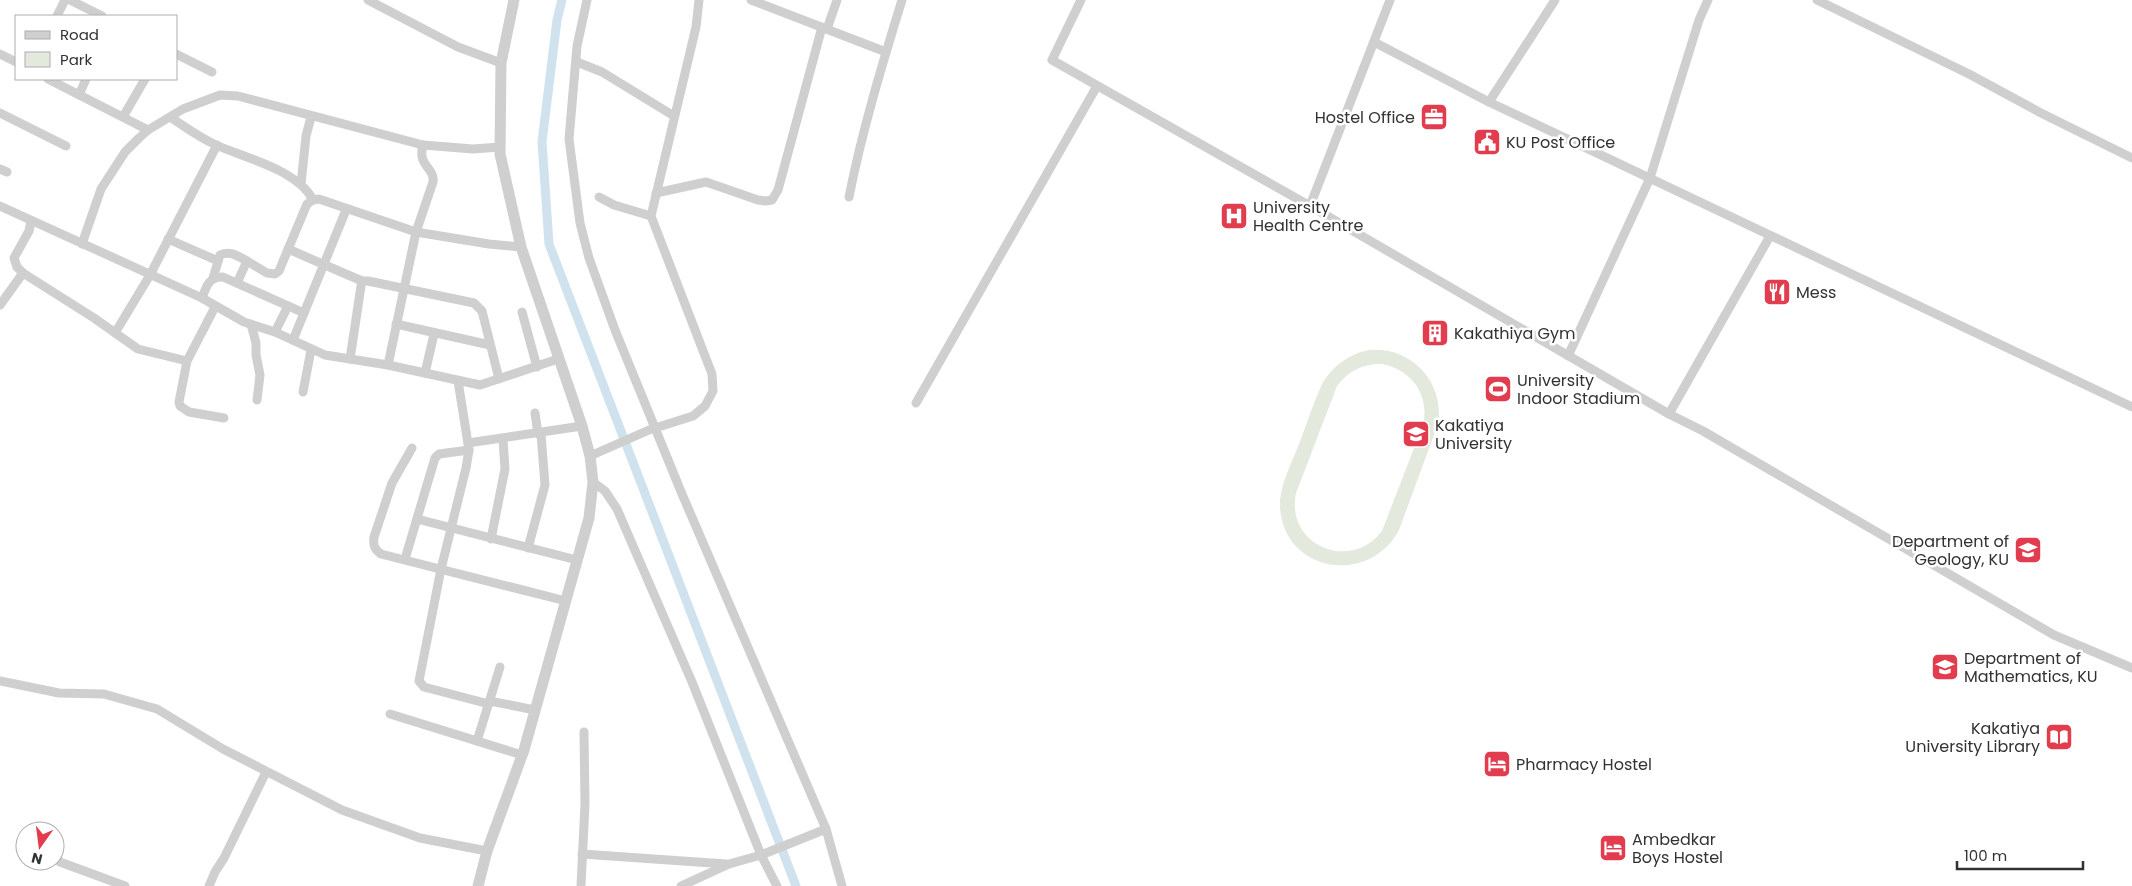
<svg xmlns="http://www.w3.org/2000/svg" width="2132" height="886" font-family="Poppins,sans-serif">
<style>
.green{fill:#e3e9dc;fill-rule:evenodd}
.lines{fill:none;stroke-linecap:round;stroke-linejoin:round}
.canal{stroke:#cfe2ed;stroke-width:9}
.minor{stroke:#cfcfcf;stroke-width:9}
.tertiary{stroke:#cfcfcf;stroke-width:11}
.labels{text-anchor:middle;stroke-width:5;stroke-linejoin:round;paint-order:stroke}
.poi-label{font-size:16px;fill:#323232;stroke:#fff;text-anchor:start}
</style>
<rect width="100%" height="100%" fill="#fff"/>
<path class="green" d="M1369 350C1411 346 1445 382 1438 424L1399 530C1369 586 1285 573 1280 508 1279 485 1293 461 1301 439 1308 420 1314 401 1323 382 1334 365 1349 354 1369 350ZM1382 364C1412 370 1430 395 1423 425L1382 531C1350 573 1285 545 1296 493L1337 386C1348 371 1364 363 1382 364Z"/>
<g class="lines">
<path class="canal" d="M562 0 557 20 542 142 549 244 796 886"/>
<g class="minor">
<path d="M70 0 102 16"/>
<path d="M368 0 458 47 501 63"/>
<path d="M587 0 577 46 569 139 580 223 589 258 615 330 682 494 826 829 842 886"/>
<path d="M751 0 886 52"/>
<path d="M1081 0 1052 60 1310 206 1669 414 1703 431 2054 635 2132 668"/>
<path d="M1817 0 1969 74 2041 113 2132 158"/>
<path d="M57 16 65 0"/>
<path d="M827 29 837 0"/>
<path d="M1374 42 1489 102 2132 407"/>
<path d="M0 54 16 62"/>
<path d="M176 54 212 72"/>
<path d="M577 62 602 72 674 116"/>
<path d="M48 79 148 130"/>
<path d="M79 95 86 79"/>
<path d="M1489 102 1555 0"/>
<path d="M0 113 66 146"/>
<path d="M123 117 145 79"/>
<path d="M170 117C185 127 200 138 216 145 245 158 298 170 313 200"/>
<path d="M0 169 7 172"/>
<path d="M301 184 306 136 311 117"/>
<path d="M656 193 706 182 758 200 766 201 772 200 778 190 822 27"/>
<path d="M599 197 614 205 651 216"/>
<path d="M849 197C862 131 882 65 902 0"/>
<path d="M0 206 202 298 244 322 275 332 325 355 388 365 480 385 558 359"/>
<path d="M1310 206 1390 0"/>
<path d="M31 221 29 231 14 258 17 267 23 273 94 318 138 349 187 361"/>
<path d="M168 239 218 261"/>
<path d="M82 244 101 189 125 152 139 138 148 130 183 109 220 95 238 96 423 145 473 149 500 147"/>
<path d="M288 249 362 281"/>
<path d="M213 278 220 255C230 250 238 256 247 261"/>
<path d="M237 283 247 261 267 273 275 274 279 271 307 204 313 200 319 199 416 232 489 244 521 247"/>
<path d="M202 298C206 287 209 276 223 277L304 313"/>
<path d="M0 305 23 273"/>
<path d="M215 307 187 361 179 402 180 406 189 412 224 418"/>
<path d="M522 312 537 367"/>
<path d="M251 324 256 343V355L260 375 257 400"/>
<path d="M396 324 490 345"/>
<path d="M275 332 288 306"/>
<path d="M115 333 150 275 217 145"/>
<path d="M293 340 346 210"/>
<path d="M1568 356 1650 178 1699 20 1708 0"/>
<path d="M350 359 361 286 362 281H368L474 303 482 311 499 379"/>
<path d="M388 365 416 232 433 182C435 167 417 167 423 145"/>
<path d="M425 373 434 334"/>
<path d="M458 381 469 450 466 468 441 569 419 681 424 687 489 704"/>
<path d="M303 392 311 350"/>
<path d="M916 403 1097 86"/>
<path d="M535 413 538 434"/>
<path d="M1669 414 1770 236"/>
<path d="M468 443 582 426"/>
<path d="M412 448 392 483 374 537C373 545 374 549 381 554L566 601"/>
<path d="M590 456 649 430 693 416 705 406 713 391 712 374 651 216 696 27 699 0"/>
<path d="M593 482 605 491 617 509 692 682 761 855 777 886"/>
<path d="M417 519 577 560"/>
<path d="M491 539 505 469 503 440"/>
<path d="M528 548 545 485 541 434"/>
<path d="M405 559 435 458 439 454 469 450"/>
<path d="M0 681 59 693 104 694 157 709 223 749 342 810 420 838 487 851"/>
<path d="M490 701 535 710"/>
<path d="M390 714 522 755"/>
<path d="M477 741 500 667"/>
<path d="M582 854 726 864"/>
<path d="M60 862 125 886"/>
<path d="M209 886 215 872 224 858 266 772"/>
<path d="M581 886 585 804 584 732"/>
<path d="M681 886 729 864 761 855 826 829"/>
</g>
<path class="tertiary" d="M478 886 487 851 524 750 589 518 593 482 590 456 582 426 521 247 500 154 501 63 514 0"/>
</g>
<defs>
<g id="office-square" transform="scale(1.4375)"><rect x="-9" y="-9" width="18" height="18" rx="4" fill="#e13d4f" stroke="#fff"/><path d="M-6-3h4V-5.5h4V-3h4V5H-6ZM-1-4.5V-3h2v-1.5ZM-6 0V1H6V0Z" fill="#fff"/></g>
<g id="civic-square" transform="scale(1.4375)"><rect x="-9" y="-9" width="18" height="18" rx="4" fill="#e13d4f" stroke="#fff"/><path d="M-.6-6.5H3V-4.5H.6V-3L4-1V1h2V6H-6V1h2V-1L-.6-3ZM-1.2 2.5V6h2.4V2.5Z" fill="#fff"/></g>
<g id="hospital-square" transform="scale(1.4375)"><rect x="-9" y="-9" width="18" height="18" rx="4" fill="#e13d4f" stroke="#fff"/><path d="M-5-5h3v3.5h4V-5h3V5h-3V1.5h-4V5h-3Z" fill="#fff"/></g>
<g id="restaurant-square" transform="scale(1.4375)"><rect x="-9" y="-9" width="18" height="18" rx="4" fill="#e13d4f" stroke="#fff"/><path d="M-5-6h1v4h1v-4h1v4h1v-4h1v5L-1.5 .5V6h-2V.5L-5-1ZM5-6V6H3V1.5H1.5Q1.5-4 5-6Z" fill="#fff"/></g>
<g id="building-square" transform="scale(1.4375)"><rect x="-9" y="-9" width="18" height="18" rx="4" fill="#e13d4f" stroke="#fff"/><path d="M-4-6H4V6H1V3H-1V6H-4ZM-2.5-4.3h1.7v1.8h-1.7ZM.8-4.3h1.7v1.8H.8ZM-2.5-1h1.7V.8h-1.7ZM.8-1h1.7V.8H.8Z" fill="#fff"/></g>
<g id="stadium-square" transform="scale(1.4375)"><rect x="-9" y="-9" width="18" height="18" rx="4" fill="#e13d4f" stroke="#fff"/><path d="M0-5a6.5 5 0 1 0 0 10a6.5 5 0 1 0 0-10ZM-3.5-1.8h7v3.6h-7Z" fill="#fff"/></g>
<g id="university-square" transform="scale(1.4375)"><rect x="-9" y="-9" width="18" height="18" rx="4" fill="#e13d4f" stroke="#fff"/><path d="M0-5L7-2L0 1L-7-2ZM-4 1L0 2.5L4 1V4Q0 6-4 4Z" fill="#fff"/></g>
<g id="library-square" transform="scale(1.4375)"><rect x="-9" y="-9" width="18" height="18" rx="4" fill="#e13d4f" stroke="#fff"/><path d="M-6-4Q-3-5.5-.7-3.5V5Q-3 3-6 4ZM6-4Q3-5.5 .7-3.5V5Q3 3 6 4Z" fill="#fff"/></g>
<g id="hotel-square" transform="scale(1.4375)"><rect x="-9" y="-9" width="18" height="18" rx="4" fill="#e13d4f" stroke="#fff"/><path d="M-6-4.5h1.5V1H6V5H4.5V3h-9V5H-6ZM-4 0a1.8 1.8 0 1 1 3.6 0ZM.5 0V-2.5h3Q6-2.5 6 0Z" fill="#fff"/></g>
</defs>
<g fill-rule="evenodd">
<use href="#office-square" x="1434" y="117"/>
<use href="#civic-square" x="1487" y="142"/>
<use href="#hospital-square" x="1234" y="216"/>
<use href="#restaurant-square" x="1777" y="292"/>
<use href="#building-square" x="1435" y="333"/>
<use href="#stadium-square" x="1498" y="389"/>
<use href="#university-square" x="1416" y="434"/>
<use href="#university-square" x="2028" y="550"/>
<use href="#university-square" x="1945" y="667"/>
<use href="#library-square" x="2059" y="737"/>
<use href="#hotel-square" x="1497" y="764"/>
<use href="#hotel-square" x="1613" y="848"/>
</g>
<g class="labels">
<g class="poi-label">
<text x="1415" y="123" text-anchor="end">Hostel Office</text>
<text x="1506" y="148">KU Post Office</text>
<text x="1253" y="213">University<tspan x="1253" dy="18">Health Centre</tspan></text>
<text x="1796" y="298">Mess</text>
<text x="1454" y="339">Kakathiya Gym</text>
<text x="1517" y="386">University<tspan x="1517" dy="18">Indoor Stadium</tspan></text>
<text x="1435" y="431">Kakatiya<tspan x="1435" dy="18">University</tspan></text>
<text x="2009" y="547" text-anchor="end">Department of<tspan x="2009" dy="18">Geology, KU</tspan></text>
<text x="1964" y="664">Department of<tspan x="1964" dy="18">Mathematics, KU</tspan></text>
<text x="2040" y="734" text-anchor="end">Kakatiya<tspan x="2040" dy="18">University Library</tspan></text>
<text x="1516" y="770">Pharmacy Hostel</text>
<text x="1632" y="845">Ambedkar<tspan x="1632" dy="18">Boys Hostel</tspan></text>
</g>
</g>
<rect x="15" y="15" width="162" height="65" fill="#ffffff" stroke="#adadad"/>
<rect x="25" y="31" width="25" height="8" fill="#cfcfcf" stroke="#adadad"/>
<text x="60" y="40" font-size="15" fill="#323232">Road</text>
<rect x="25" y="52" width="25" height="15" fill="#e3e9dc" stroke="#adadad"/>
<text x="60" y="65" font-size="15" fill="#323232">Park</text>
<g transform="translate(40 846) rotate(194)"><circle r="24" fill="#ffffff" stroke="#adadad"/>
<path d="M0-4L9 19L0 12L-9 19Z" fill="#e13d4f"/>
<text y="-8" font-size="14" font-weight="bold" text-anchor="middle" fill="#323232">N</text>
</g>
<path d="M1957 861v8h126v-8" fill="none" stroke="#323232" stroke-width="2.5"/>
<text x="1964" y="861" font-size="15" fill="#323232" stroke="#ffffff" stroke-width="4" paint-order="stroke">100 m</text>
</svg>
